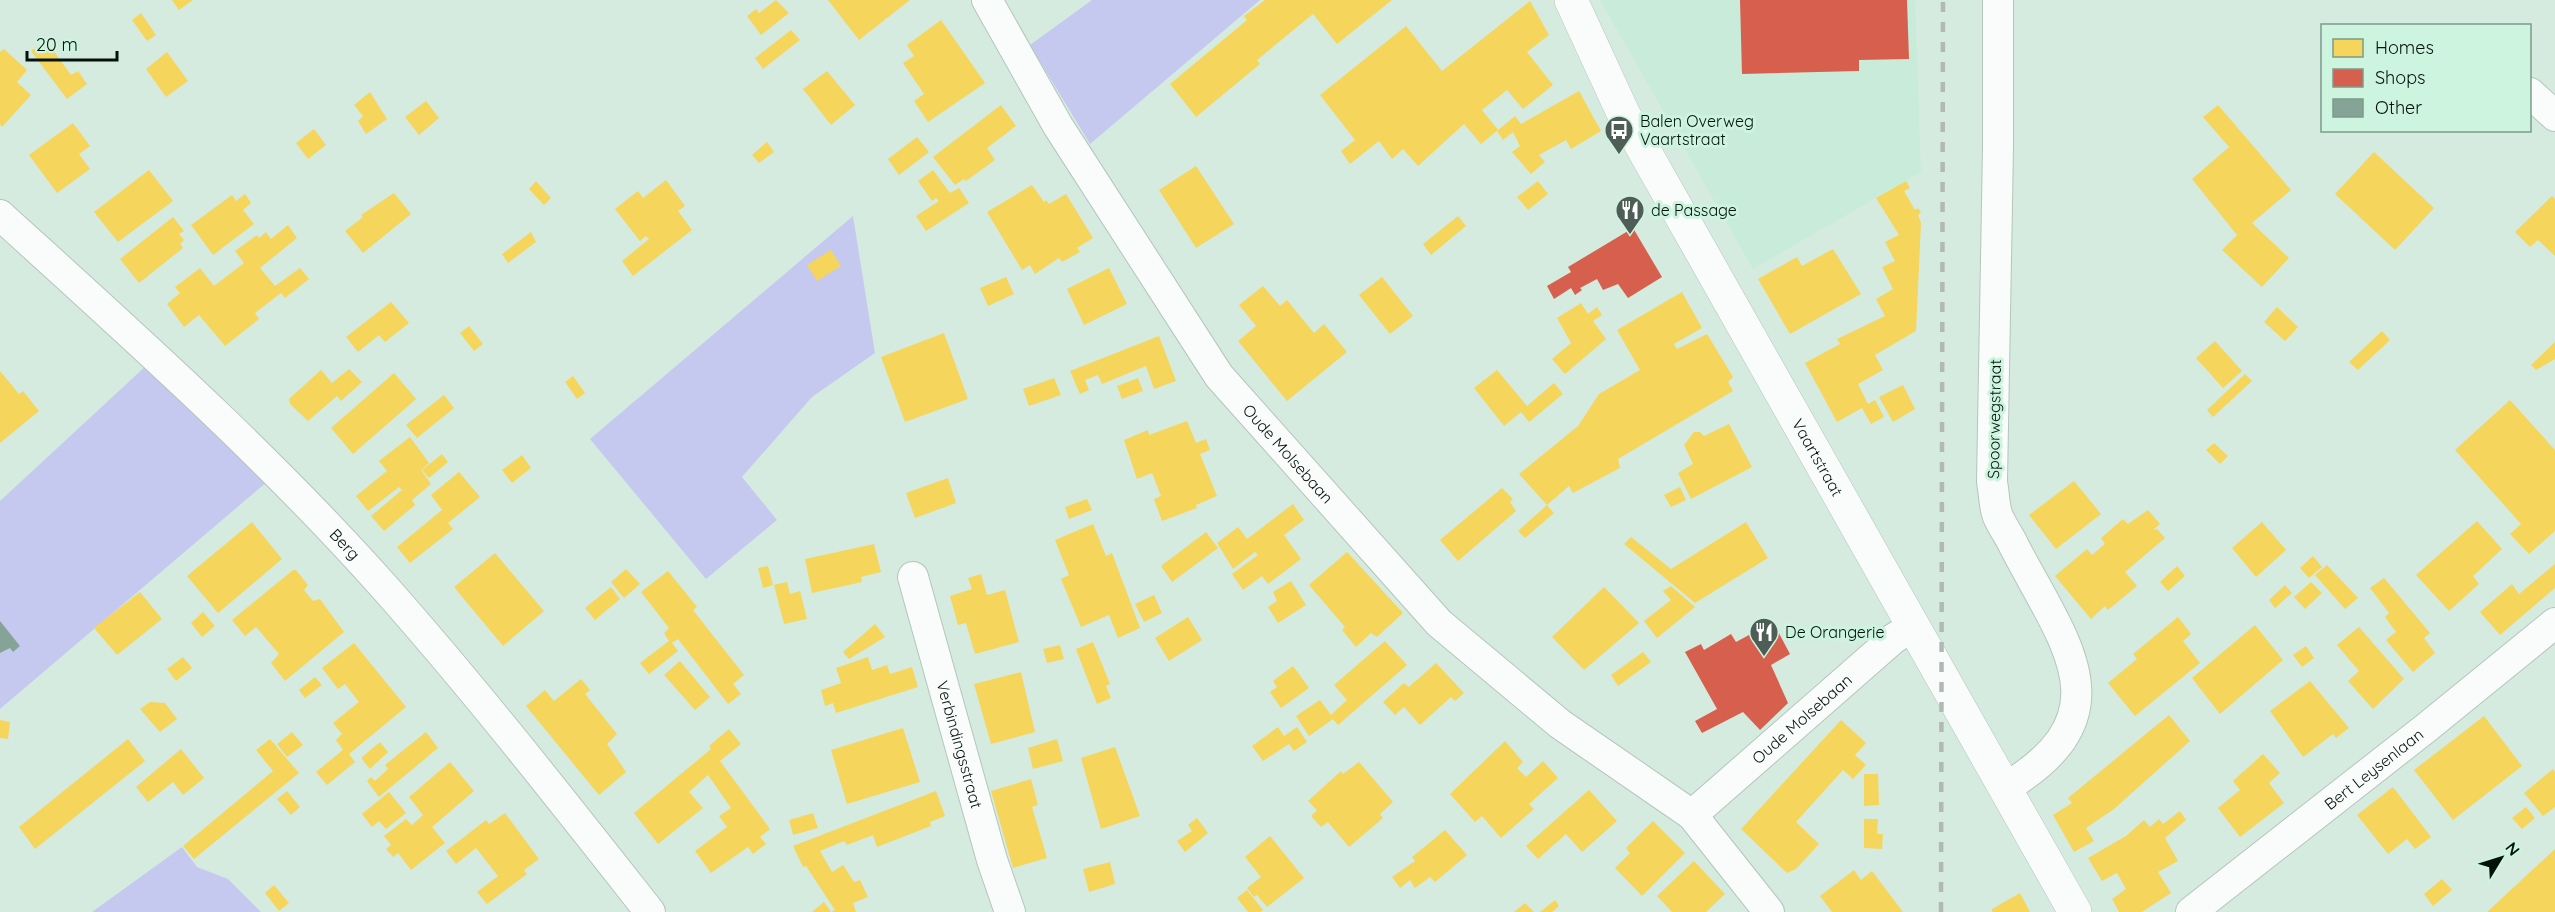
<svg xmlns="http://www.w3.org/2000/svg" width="2555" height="912" font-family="Quicksand,sans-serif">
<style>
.built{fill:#c8ecd9}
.green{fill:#c6c9ef}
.homes{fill:#f6d55c}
.shops{fill:#d6604d}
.building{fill:#85a497}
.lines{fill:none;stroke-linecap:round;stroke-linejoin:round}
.street-casing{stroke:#b4c5bc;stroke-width:32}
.primary-casing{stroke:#b4c5bc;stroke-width:34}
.street{stroke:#f9fcfa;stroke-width:30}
.primary{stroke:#f9fcfa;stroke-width:33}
.rail{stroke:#b2b8b6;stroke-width:4.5;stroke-dasharray:10 10;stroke-linecap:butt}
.labels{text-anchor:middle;stroke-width:6;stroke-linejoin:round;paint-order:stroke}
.poi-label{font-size:16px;fill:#05120c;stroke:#ccf4df;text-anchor:start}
.street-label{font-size:16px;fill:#05120c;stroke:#ccf4df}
</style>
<rect width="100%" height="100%" fill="#d5ebe0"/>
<path class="built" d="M1600 0H1915L1921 172 1753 269Z"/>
<g class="green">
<path d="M1092 0H1260L1090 144 1030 45Z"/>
<path d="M853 216 875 353 812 397 742 477 777 520 706 579 590 439Z"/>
<path d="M148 364 268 481 0 709V501Z"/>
<path d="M182 847 197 867 228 879 261 912H92Z"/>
</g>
<g class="homes">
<path d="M172 0H193L179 10Z"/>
<path d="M776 0 789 13 761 35 747 16 756 9 759 13Z"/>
<path d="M828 0H910L859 40Z"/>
<path d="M1265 0H1392L1337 44 1313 14 1257 60 1260 64 1196 117 1170 84 1247 20 1244 16Z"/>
<path d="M1530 1 1549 35 1527 52 1553 85 1523 109 1507 90 1482 110 1498 130 1481 144 1464 124 1418 166 1403 149 1392 159 1379 141 1350 164 1341 151 1355 140 1320 95 1406 26 1442 71Z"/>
<path d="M141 13 156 35 147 41 132 20Z"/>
<path d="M941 20 985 83 928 122 914 101 924 94 903 63 914 56 907 45Z"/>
<path d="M791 30 800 40 763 69 755 58Z"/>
<path d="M46 40 71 75 78 71 87 84 67 99 31 51Z"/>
<path d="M4 49 27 70 17 82 31 95 2 127 0 124V52Z"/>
<path d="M167 52 188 81 166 97 146 69Z"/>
<path d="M827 71 855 105 831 125 803 89Z"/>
<path d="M1579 91 1601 131 1571 149 1566 140 1539 155 1545 162 1531 174 1512 152 1520 146 1513 132 1503 140 1497 131 1515 116 1521 124Z"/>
<path d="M370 92 387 119 366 134 358 121 363 116 354 105Z"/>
<path d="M426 101 439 118 419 135 405 117Z"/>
<path d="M1001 105 1016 126 987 148 995 160 966 181 964 179 955 185 933 157Z"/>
<path d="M2218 105 2291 190 2252 223 2289 258 2262 287 2222 250 2237 235 2192 179 2229 147 2203 117Z"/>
<path d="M73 123 90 146 79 154 90 169 57 193 29 155Z"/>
<path d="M314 129 326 145 308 159 296 143Z"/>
<path d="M917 137 929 152 899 175 888 159Z"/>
<path d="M767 142 774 152 759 163 752 155Z"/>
<path d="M2374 152 2434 208 2395 250 2335 194Z"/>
<path d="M1196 166 1234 224 1196 248 1159 190Z"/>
<path d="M149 170 173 201 118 242 94 212Z"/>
<path d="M933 170 950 193 959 188 969 203 926 231 916 216 939 201 936 198 932 201 918 181Z"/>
<path d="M666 180 685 206 678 211 692 230 633 276 622 261 649 239 646 236 640 241 615 209 638 191 643 198Z"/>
<path d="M536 181 551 198 544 205 529 189Z"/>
<path d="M1538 181 1548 194 1528 210 1517 197Z"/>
<path d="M1906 181 1910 188 1904 191 1915 210 1918 208 1921 212 1918 215 1921 223 1916 331 1875 355 1883 370 1858 384 1868 404 1875 400 1884 417 1871 424 1862 408 1837 422 1805 363 1840 344 1837 339 1885 316 1876 299 1893 289 1882 267 1895 261 1885 242 1899 235 1876 198Z"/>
<path d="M1032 185 1044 202 1046 200 1049 204 1066 194 1093 238 1077 248 1080 252 1062 262 1059 258 1035 274 1030 265 1022 270 987 212Z"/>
<path d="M394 193 411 214 363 253 345 231 363 217 361 215Z"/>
<path d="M245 194 251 203 243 210 254 224 213 255 191 225 232 195 236 201Z"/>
<path d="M2552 196 2555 199V256L2538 240 2530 247 2515 232Z"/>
<path d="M1458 216 1466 226 1431 255 1423 244Z"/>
<path d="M173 217 184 231 179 234 184 240 180 244 183 248 139 283 120 259Z"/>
<path d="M288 225 297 238 260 268 275 286 300 268 309 279 285 298 281 293 255 313 259 319 225 346 199 315 184 327 167 304 180 293 175 287 200 268 214 286 244 263 235 251 257 235 259 238 266 232 271 239Z"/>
<path d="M531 232 536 242 508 263 502 254Z"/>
<path d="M1833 249 1861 294 1790 334 1758 279 1797 257 1802 266Z"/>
<path d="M831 250 841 266 817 281 807 265Z"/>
<path d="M1109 268 1127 304 1084 325 1067 289Z"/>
<path d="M1006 277 1014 294 988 306 980 288Z"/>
<path d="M1382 277 1413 316 1390 334 1359 295Z"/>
<path d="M1263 286 1280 306 1287 300 1314 333 1324 324 1347 352 1287 401 1238 341 1256 326 1239 305Z"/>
<path d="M1682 292 1702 328 1674 344 1677 349 1707 334 1733 377 1728 382 1733 391 1618 459 1620 468 1573 493 1569 486 1547 505 1519 474 1578 426 1599 394 1640 370 1617 330Z"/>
<path d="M391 302 409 323 385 342 379 335 358 352 346 337Z"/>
<path d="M1581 303 1588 314 1597 307 1602 315 1593 321 1606 339 1565 374 1552 359 1571 343 1557 318Z"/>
<path d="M2277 307 2298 327 2285 341 2264 322Z"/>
<path d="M469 326 483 344 474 351 460 333Z"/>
<path d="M2382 331 2390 340 2358 370 2349 362Z"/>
<path d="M944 333 968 399 905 422 881 357Z"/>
<path d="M1159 336 1176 381 1154 389 1146 366 1102 384 1098 375 1085 380 1089 390 1080 394 1070 371Z"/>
<path d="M2215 341 2242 371 2223 388 2196 358Z"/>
<path d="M2555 342V359L2536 370 2531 365Z"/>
<path d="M349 369 362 382 341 401 337 396 308 421 290 404 289 399 321 370 332 383Z"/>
<path d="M1497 370 1527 406 1554 383 1563 394 1529 422 1521 412 1504 426 1474 388Z"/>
<path d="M0 371 19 394 23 391 39 411 0 443Z"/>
<path d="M394 373 416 399 353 454 331 428Z"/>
<path d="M2245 374 2252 381 2213 417 2207 410Z"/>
<path d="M573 376 585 393 577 399 565 382Z"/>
<path d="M1054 378 1061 395 1029 406 1023 389Z"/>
<path d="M1138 378 1143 391 1122 399 1117 386Z"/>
<path d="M1903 385 1915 409 1893 422 1879 397Z"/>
<path d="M444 395 454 408 417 438 406 425Z"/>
<path d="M2510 400 2555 450V531L2529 554 2510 534 2521 524 2455 450Z"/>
<path d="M1187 421 1196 443 1206 439 1210 450 1200 454 1217 496 1196 505 1197 508 1162 521 1154 499 1161 496 1152 473 1137 479 1124 440 1148 430 1149 435Z"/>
<path d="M1729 424 1752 467 1691 499 1678 473 1693 464 1684 445 1694 432H1700L1704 436Z"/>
<path d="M410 437 429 463 421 470 431 484 412 500 415 505 384 531 371 516 402 490 399 487 368 511 356 496 387 471 379 461Z"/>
<path d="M2214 443 2228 456 2220 464 2206 450Z"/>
<path d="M442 454 448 462 429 478 422 470Z"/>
<path d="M522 455 531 468 512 483 502 470Z"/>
<path d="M459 472 480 497 448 523 453 529 410 563 397 547 442 510 431 495Z"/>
<path d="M948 478 956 503 915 518 906 493Z"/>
<path d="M2074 481 2101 514 2056 549 2029 515Z"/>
<path d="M1680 487 1686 500 1671 507 1664 495Z"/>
<path d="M1502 488 1513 499 1510 502 1516 511 1458 561 1440 540Z"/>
<path d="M1087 499 1092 510 1069 519 1065 507Z"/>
<path d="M1293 504 1304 520 1284 535 1301 559 1268 584 1262 576 1243 590 1232 574 1258 555 1255 552 1233 569 1217 543 1238 527 1247 539Z"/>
<path d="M1547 505 1554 513 1525 538 1518 531Z"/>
<path d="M2148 510 2160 524 2153 530 2157 529 2165 538 2125 572 2137 586 2108 610 2105 606 2091 619 2055 576 2087 549 2092 555 2105 544 2101 538 2123 519 2128 524Z"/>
<path d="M2477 521 2502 549 2473 576 2479 584 2449 611 2416 575Z"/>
<path d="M252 522 282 559 218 613 187 576Z"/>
<path d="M1746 522 1768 558 1695 603 1624 544 1631 537 1671 569Z"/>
<path d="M2262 522 2286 550 2256 577 2232 548Z"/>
<path d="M1093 524 1106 556 1112 553 1140 628 1118 638 1109 615 1081 627 1061 579 1069 575 1055 540Z"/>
<path d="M1206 532 1218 548 1172 582 1161 566Z"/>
<path d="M874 544 881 572 861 577 862 582 812 593 805 559Z"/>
<path d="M1347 552 1403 613 1377 637 1371 633 1356 647 1342 630 1345 627 1309 585Z"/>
<path d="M495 553 544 611 503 646 454 587Z"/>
<path d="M2313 556 2322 567 2309 578 2300 568Z"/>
<path d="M2555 564V588L2500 635 2480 612 2512 584 2519 594Z"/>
<path d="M2327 565 2358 598 2345 609 2315 575Z"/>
<path d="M768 566 773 585 763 588 758 568Z"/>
<path d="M2177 566 2185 576 2168 591 2160 582Z"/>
<path d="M626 569 640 584 624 598 611 582Z"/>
<path d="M293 570H296L308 585 304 590 313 601 320 599 344 632 285 681 271 663 279 654 256 627 245 636 232 620Z"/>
<path d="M668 571 697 607 693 610 744 675 733 684 741 694 728 704 678 639 672 643 678 651 649 674 640 663 669 641 664 633 669 628 641 592Z"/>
<path d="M981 574 987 595 1005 590 1019 642 975 654 966 623 958 625 950 596 972 589 968 578Z"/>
<path d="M2384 578 2430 633 2424 638 2435 653 2413 672 2386 640 2396 632 2385 617 2389 613 2370 588Z"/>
<path d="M1291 581 1306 605 1278 623 1268 607 1277 601 1273 592Z"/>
<path d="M787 582 790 594 800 591 807 619 784 624 774 585Z"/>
<path d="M2311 582 2322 593 2305 609 2294 597Z"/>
<path d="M2285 585 2292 593 2275 608 2269 600Z"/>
<path d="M1671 586 1695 607 1657 638 1644 621 1671 600 1663 591Z"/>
<path d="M611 587 620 599 595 620 585 608Z"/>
<path d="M1604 587 1639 623 1584 670 1552 637Z"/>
<path d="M140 592 162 619 117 655 94 628Z"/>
<path d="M1154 595 1162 613 1144 622 1135 604Z"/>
<path d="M203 612 215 626 202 637 191 623Z"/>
<path d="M1188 617 1202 640 1169 661 1155 638Z"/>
<path d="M2178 617 2191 634 2183 641 2200 663 2135 716 2108 683 2137 659 2133 654Z"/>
<path d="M875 624 885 637 849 659 843 652Z"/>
<path d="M2255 625 2283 660 2220 714 2192 678Z"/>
<path d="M2359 627 2404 679 2373 709 2348 681 2359 671 2337 645Z"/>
<path d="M1385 641 1407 665 1338 725 1333 719 1309 736 1296 716 1320 700 1331 715 1347 700 1334 685Z"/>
<path d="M1093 642 1110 684 1106 686 1111 698 1097 704 1076 649Z"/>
<path d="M354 643 406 707 349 754 355 762 327 785 316 772 343 750 336 740 342 734 333 723 359 702 345 684 338 689 322 668Z"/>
<path d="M1060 645 1064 659 1047 663 1043 649Z"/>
<path d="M2306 646 2314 658 2302 667 2293 655Z"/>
<path d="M1643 652 1651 662 1618 686 1611 675Z"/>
<path d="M183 657 192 668 176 681 167 669Z"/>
<path d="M868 657 872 670 887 665 890 674 912 667 918 687 836 713 833 703 825 706 821 690 841 683 836 668Z"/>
<path d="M680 661 710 697 695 710 664 675Z"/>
<path d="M1436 663 1464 693 1455 701 1451 697 1420 725 1404 707 1395 715 1383 702 1404 683 1409 687Z"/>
<path d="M1293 666 1309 688 1281 708 1270 692 1277 687 1273 681Z"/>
<path d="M1021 672 1035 732 991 744 974 684Z"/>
<path d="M315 677 322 685 305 698 299 690Z"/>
<path d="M581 679 590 690 585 694 617 734 607 744 626 772 599 795 526 706 545 690 554 701Z"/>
<path d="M2310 681 2349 728 2336 738 2333 734 2303 757 2270 711Z"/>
<path d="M150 702 165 703 177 719 160 732 140 709Z"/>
<path d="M2169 715 2190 741 2114 809 2086 828 2094 841 2074 852 2053 815 2072 803 2068 798Z"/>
<path d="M2484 716 2522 766 2453 820 2414 770Z"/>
<path d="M0 720 10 722 8 739 0 738Z"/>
<path d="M1841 720 1866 743 1855 755 1866 765 1853 779 1843 770 1796 822 1819 844 1796 869 1787 873 1741 829Z"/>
<path d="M1278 727 1284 736 1297 727 1307 742 1294 751 1289 744 1263 761 1252 746Z"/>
<path d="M903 728 920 782 847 804 831 750Z"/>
<path d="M729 729 741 744 720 761 770 829 760 837 766 844 753 854 748 847 711 873 695 851 727 827 719 816 731 808 708 775 689 792 703 808 658 844 634 813 711 749 709 746Z"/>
<path d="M292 732 303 745 287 757 277 744Z"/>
<path d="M426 732 438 748 379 797 367 781 371 777 375 781 388 769 385 765Z"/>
<path d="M128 739 145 761 35 849 19 827Z"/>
<path d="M270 739 299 773 194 859 183 846 273 771 256 750Z"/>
<path d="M1057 739 1063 761 1033 769 1028 748Z"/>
<path d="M1505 741 1523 762 1517 768 1526 777 1543 761 1558 778 1529 804 1534 809 1501 838 1482 816 1475 822 1450 794Z"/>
<path d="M380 742 388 752 370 769 361 758Z"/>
<path d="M1115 747 1140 816 1101 829 1081 758Z"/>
<path d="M181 749 204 778 183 795 173 782 148 802 136 787Z"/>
<path d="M2263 754 2280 773 2269 783 2284 803 2240 837 2218 808 2240 790 2233 781Z"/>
<path d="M450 762 474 791 432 827 445 843 411 870 398 853 393 857 386 849 391 845 384 836 406 819 412 825 423 815 409 797Z"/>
<path d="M1359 762 1393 802 1380 814 1383 818 1349 847 1328 822 1321 827 1311 816 1317 810 1308 801 1341 771 1343 774Z"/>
<path d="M2553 769 2555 772V807L2543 816 2524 793Z"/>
<path d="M1864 774H1878L1879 805 1864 806Z"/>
<path d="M1031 779 1038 805 1032 807 1047 858 1013 868 991 791Z"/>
<path d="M2393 787 2431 837 2415 849 2407 839 2388 854 2357 815Z"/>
<path d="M1589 790 1617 821 1582 852 1566 834 1538 859 1526 846Z"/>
<path d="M287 791 300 807 291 815 277 799Z"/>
<path d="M936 791 945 816 930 822 931 826 877 847 873 835 847 845 844 841 820 851 832 872 843 865 854 882 860 880 868 897 853 903 856 912H812L824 902 831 912 835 910 806 866 803 867 793 846Z"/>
<path d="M389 792 406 813 386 829 379 821 372 827 362 814Z"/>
<path d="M2526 807 2535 818 2522 829 2512 818Z"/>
<path d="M2180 811 2186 820 2165 838 2178 861 2158 872 2171 893 2142 912H2119L2112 899 2126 889 2117 873 2102 881 2088 858 2126 836 2144 820 2150 827 2159 819 2163 824Z"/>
<path d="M505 813 539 859 524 870 527 874 487 904 477 892 498 876 476 848 456 864 446 851 486 820 489 824Z"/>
<path d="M813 813 818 828 793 835 789 820Z"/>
<path d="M1197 818 1208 833 1185 852 1177 841 1192 831 1188 825Z"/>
<path d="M1864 819H1878L1877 834H1883L1882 849 1864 848Z"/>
<path d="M1653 821 1685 853 1642 896 1615 868 1630 853 1626 848Z"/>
<path d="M1445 830 1467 855 1435 882 1430 877 1415 888 1410 880 1400 888 1392 877 1415 861 1412 857Z"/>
<path d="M1270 836 1304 878 1267 907 1257 895 1254 897 1247 888 1261 877 1245 857Z"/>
<path d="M2555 849V912H2487Z"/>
<path d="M1694 861 1725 894 1706 912H1672L1657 896Z"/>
<path d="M1110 862 1115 884 1089 892 1083 869Z"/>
<path d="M1854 870 1861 880 1872 871 1903 912H1832L1820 896Z"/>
<path d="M2442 879 2452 890 2433 906 2424 894Z"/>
<path d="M274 885 289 903 279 911 265 893Z"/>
<path d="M1247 890 1263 910 1261 912H1248L1237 898Z"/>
<path d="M2020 893 2030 912H1992V909Z"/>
<path d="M1555 900 1559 906 1552 912H1540Z"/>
<path d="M1525 903 1534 912H1514Z"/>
</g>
<g class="shops">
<path d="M1740 0H1907L1909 59 1859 60V71L1742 74Z"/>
<path d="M1633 228 1662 277 1628 298 1618 284 1603 290 1597 279 1580 288 1582 290 1575 295 1571 288 1554 299 1547 286 1571 272 1568 267Z"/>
<path d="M1773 622 1790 654 1771 665 1788 703 1760 730 1743 712 1702 733 1695 721 1717 709 1685 652 1701 644 1704 650 1731 634 1736 642Z"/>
</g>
<path class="building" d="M0 621 20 646 13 652 10 648 0 653Z"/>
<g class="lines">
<g class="street-casing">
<g id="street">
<path id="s1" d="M987 0 1058 126 1219 376 1439 623 1560 724 1692 815 1769 912"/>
<path d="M1998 0V147L1992 482C1994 492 1994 504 1997 514 2001 525 2009 535 2014 546 2064 643 2129 714 2005 788"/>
<path d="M2530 93 2555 116"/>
<path id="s2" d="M0 215C132 335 267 455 386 589 478 693 564 803 650 912"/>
<path id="s3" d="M913 577 992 860 1010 912"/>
<path id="s4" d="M1692 815 1893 639 1913 626"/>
<path id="s5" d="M2191 912 2426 728 2555 623"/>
</g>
</g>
<g class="primary-casing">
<g id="primary">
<path id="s6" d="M1571 0 1624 115 2075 912"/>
</g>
</g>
<use href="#street" class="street"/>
<use href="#primary" class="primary"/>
<path class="rail" d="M1941 912 1943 0"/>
</g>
<defs>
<g id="bus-pin" transform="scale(1.5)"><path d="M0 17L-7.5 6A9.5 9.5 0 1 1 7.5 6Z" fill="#4e5e56" stroke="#ccf4df"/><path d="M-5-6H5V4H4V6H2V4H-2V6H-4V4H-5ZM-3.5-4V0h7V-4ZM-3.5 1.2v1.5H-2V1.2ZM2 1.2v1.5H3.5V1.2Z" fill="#fff"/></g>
<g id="restaurant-pin" transform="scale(1.5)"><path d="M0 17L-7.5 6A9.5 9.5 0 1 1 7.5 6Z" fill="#4e5e56" stroke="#ccf4df"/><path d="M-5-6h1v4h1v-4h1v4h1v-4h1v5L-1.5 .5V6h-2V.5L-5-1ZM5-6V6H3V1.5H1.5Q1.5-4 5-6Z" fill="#fff"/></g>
</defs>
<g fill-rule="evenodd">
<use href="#bus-pin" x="1619" y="130"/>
<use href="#restaurant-pin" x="1630" y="210"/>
<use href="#restaurant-pin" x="1764" y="632"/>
</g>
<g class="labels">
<g class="poi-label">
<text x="1640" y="127">Balen Overweg<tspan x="1640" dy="18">Vaartstraat</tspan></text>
<text x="1651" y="216">de Passage</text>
<text x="1785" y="638">De Orangerie</text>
</g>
<g class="street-label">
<text transform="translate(1994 419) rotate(-89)" y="6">Spoorwegstraat</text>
<text dy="6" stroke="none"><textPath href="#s1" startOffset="546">Oude Molsebaan</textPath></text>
<text dy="6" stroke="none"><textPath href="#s6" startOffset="520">Vaartstraat</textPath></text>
<text dy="6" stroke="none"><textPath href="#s2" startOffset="477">Berg</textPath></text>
<text dy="6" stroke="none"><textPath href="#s4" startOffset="146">Oude Molsebaan</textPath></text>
<text dy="6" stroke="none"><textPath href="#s3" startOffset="174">Verbindingsstraat</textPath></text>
<text dy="6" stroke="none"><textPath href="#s5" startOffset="232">Bert Leysenlaan</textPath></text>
</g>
</g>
<rect x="2321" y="24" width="210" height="108" fill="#ccf4df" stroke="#7c9a8b" stroke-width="1.5"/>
<rect x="2333" y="39" width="30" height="18" fill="#f6d55c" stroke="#7c9a8b" stroke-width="1.5"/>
<text x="2375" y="54" font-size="18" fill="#05120c">Homes</text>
<rect x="2333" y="69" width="30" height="18" fill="#d6604d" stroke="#7c9a8b" stroke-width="1.5"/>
<text x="2375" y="84" font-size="18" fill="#05120c">Shops</text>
<rect x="2333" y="99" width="30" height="18" fill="#85a497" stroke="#7c9a8b" stroke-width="1.5"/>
<text x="2375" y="114" font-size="18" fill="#05120c">Other</text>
<g transform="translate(2501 858) rotate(52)" stroke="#ccf4df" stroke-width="4.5" paint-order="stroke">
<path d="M0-4.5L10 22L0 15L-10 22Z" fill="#05120c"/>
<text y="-9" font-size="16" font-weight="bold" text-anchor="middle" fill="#05120c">N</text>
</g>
<path d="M27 51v9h90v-9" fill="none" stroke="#05120c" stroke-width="3"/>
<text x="36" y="51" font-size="18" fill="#05120c" stroke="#ccf4df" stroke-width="4.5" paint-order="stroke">20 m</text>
</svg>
